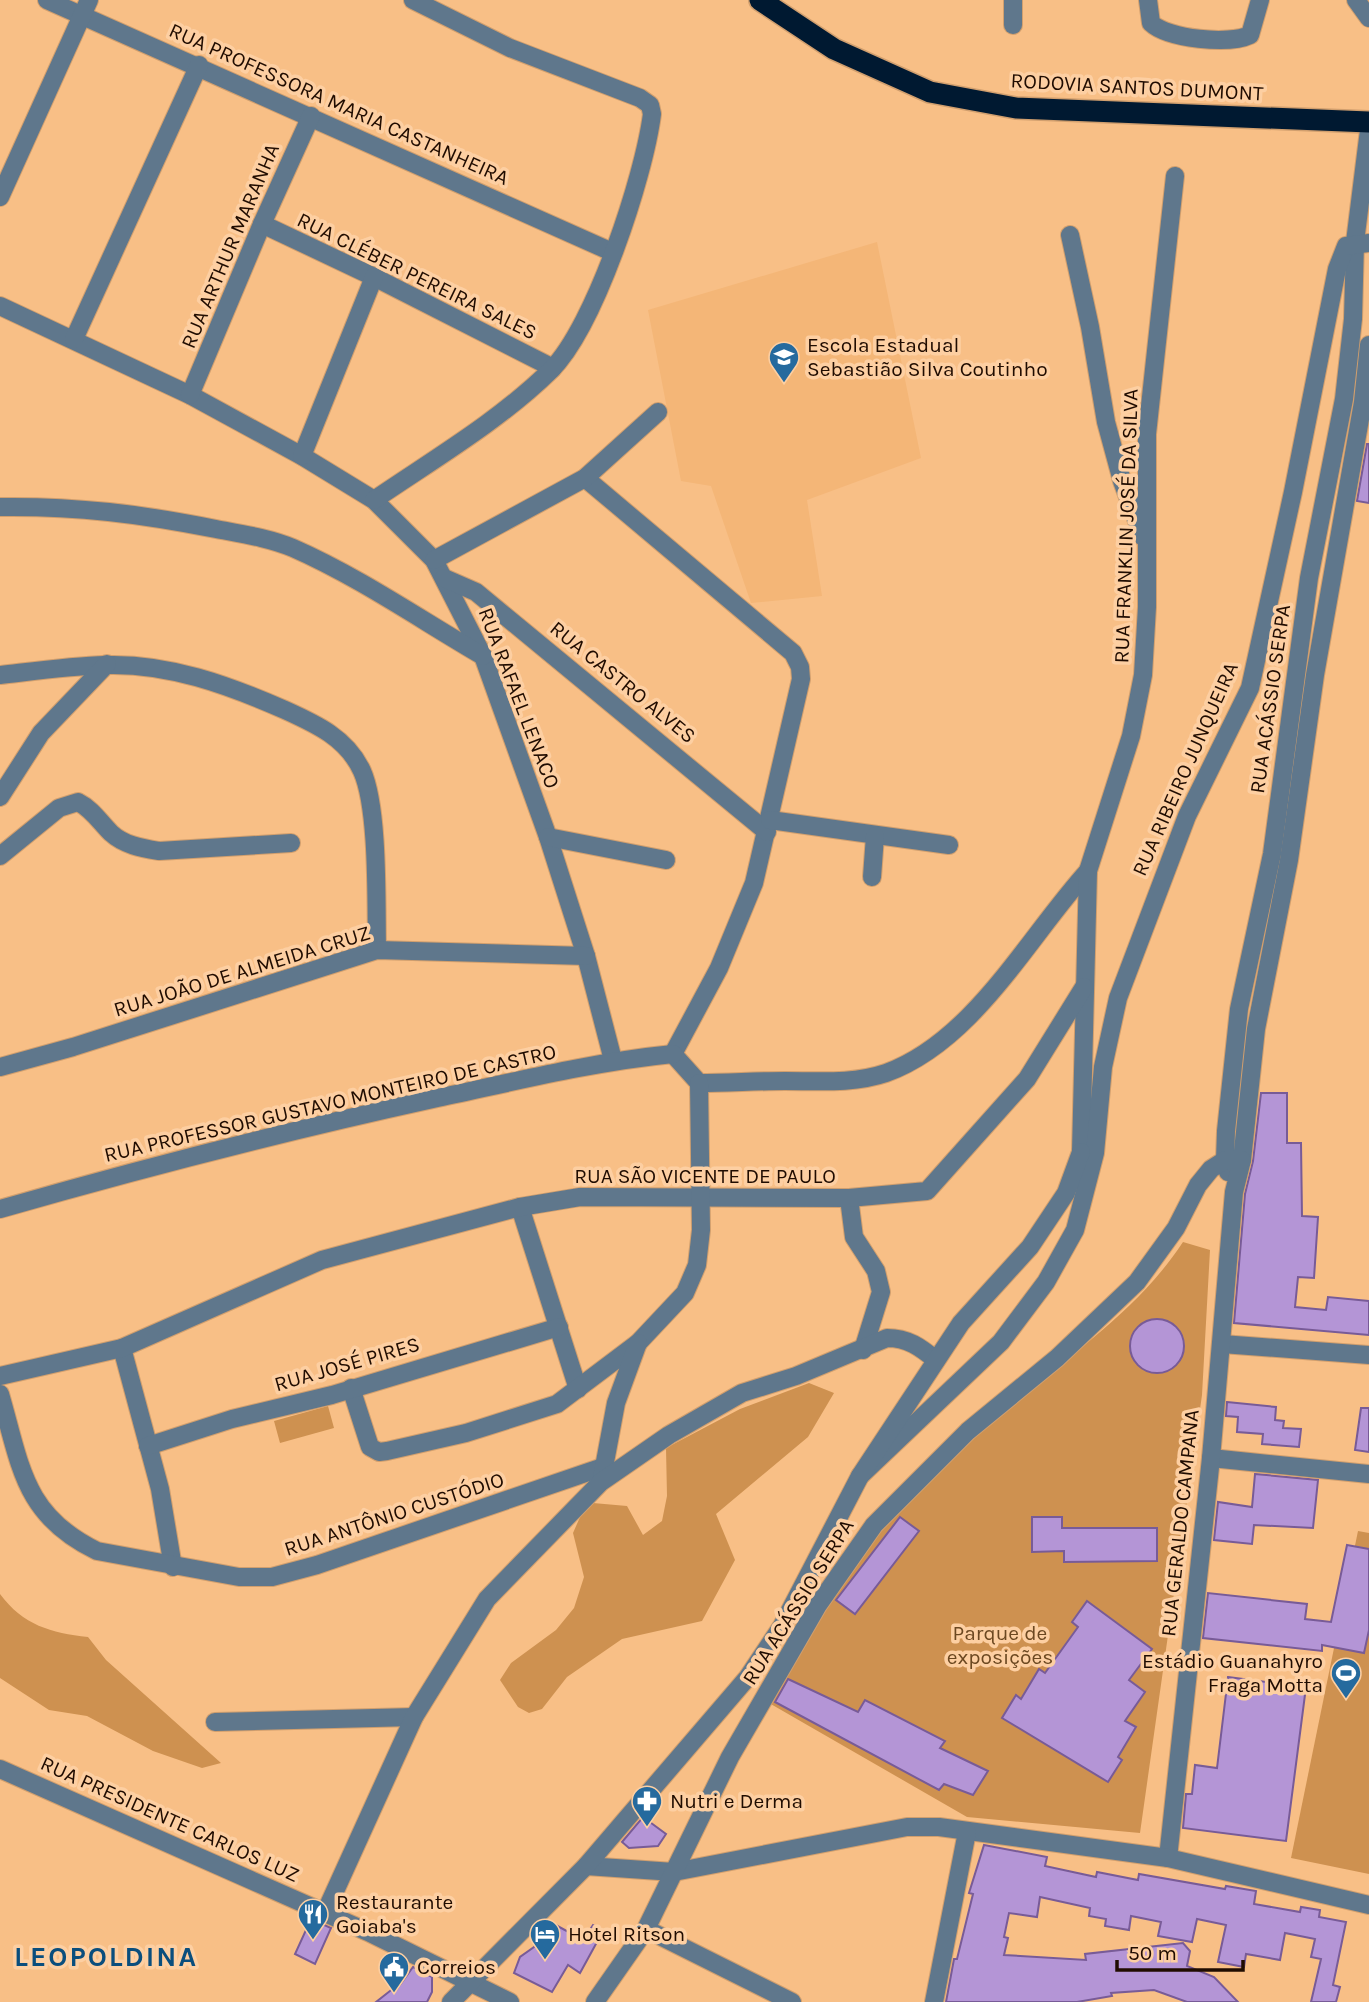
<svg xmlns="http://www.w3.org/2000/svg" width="1369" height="2002" font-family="Karla,sans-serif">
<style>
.built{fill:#f4b677}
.green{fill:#ce9150}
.building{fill:#b495d6;stroke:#785b97;stroke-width:2}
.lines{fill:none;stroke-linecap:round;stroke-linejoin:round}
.minor-casing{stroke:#d19f6e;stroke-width:20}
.highway-casing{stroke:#d19f6e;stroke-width:24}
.minor{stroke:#5f778c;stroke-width:18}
.highway{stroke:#001931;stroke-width:21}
.labels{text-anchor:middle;stroke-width:7;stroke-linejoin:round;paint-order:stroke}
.street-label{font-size:21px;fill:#200c00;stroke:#fdcfa2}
.poi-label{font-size:21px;fill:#200c00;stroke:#fdcfa2;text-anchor:start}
.park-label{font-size:21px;fill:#6c4821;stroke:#fdcfa2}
.district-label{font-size:28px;font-weight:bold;letter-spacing:2px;fill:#0a4e7d;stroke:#fdcfa2}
</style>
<rect width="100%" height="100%" fill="#f8bf86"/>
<path class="built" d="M877 242 921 458 807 500 822 596 751 603 711 486 681 481 648 310Z"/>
<g class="green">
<path d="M1183 1242 1210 1250 1202 1395 1140 1833 967 1817 769 1703C783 1677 796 1649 812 1624 853 1556 910 1492 969 1438 1040 1374 1130 1323 1183 1242Z"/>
<path d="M809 1383 834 1393 808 1437 716 1514 735 1560 702 1621 622 1639 567 1677 542 1709 529 1713 518 1707 500 1680 511 1663 556 1630 574 1608 584 1577 573 1533 580 1517 593 1503 627 1506 643 1535 662 1521 667 1496 666 1448 740 1409Z"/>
<path d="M328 1406 334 1428 280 1443 274 1421Z"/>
<path d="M1358 1531 1369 1533V1874L1291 1858Z"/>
<path d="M0 1594C23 1625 51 1633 88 1637L106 1660 221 1763 202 1768 153 1751 87 1716 49 1710 0 1678Z"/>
</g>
<g class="building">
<path d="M1367 444H1369V503L1357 501Z"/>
<path d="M1261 1093H1287V1143H1301L1302 1216 1318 1217 1314 1278 1298 1277 1295 1307 1326 1310 1328 1297 1369 1301V1335L1234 1323 1245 1194 1253 1161Z"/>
<circle cx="1157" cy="1346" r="27"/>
<path d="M1227 1402 1276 1407 1275 1420 1284 1421 1283 1428 1301 1429 1299 1447 1262 1444 1263 1434 1237 1432 1238 1417 1226 1416Z"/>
<path d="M1361 1408H1369V1452L1355 1450Z"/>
<path d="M1255 1474 1318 1480 1313 1528 1254 1525 1252 1544 1214 1540 1218 1502 1252 1507Z"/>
<path d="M900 1517 919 1531 855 1614 836 1600Z"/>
<path d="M1032 1517H1062V1528H1157V1561L1064 1562V1551L1032 1552Z"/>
<path d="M1347 1545 1369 1549V1630L1364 1653 1322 1645V1651L1203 1638 1208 1593 1307 1604 1305 1619 1331 1622Z"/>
<path d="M1087 1601 1152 1649 1129 1680 1145 1692 1125 1721 1136 1727 1118 1757 1122 1760 1108 1782 1002 1718 1016 1695 1021 1699 1039 1669 1045 1673 1078 1627 1072 1622Z"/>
<path d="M1228 1677 1306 1687 1286 1841 1183 1828 1186 1794H1192L1195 1765 1217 1768Z"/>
<path d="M788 1679 858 1712 865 1700 945 1741 940 1748 988 1771 973 1795 944 1784 939 1790 775 1702Z"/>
<path d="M643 1817 666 1834 658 1846 629 1848 622 1842Z"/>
<path d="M984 1845 1047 1857 1045 1866 1096 1877 1097 1872 1138 1880 1139 1874 1225 1889 1226 1886 1256 1891 1254 1904 1300 1912 1301 1907 1320 1910 1319 1917 1346 1922 1333 1985 1340 1987 1336 2002H1311L1321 1959 1311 1957 1315 1939 1285 1933 1280 1960 1246 1954 1244 1967 1218 1962 1226 1925 1197 1919 1192 1942 1158 1936 1161 1922 1131 1916 1129 1930 1105 1926 1106 1919 1089 1916 1090 1908 1040 1897 1037 1917 1009 1913 1004 1937 1008 1938 1004 1955 1086 1960 1085 1954 1183 1943 1190 1951 1187 1966 1214 1977 1238 2002H1187L1154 1990 1111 1993 1112 1996 1077 2002H946L954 1959H957L973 1894 969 1893Z"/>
<path d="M311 1919 331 1928 315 1964 295 1954Z"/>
<path d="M552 1923 583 1940 593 1925 603 1931 580 1973 568 1965 552 1992 514 1973 520 1957 534 1947Z"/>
<path d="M413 1967 432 1977V1992L427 2002H376L395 1987 397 1989Z"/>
</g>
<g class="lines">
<g class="minor-casing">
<g id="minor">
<path d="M47 0 612 252"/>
<path d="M1148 0 1151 23C1168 39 1229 45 1250 35L1260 0"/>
<path d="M1356 0 1369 18"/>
<path d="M1013 25V0"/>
<path d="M0 197 89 0"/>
<path d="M262 224 374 277 553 368"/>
<path d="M1070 235 1090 327 1106 422 1122 481 1143 537"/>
<path d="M0 306 190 395 302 456 374 500 434 560 483 656 548 837 586 956 613 1060"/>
<path d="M74 339 199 65"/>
<path d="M190 395 262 224 311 116"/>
<path d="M302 456 374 277"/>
<path d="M585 478 793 653 800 667 801 679 754 883 719 968 673 1054"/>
<path d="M374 500C434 459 499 421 551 370 595 326 644 177 652 114L650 105 640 98 510 48 413 0"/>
<path d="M0 507C77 506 141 514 216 529 242 534 269 538 293 548 359 577 421 620 483 656"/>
<path d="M434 560 585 478 658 412"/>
<path d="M444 578 476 592 767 832"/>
<path d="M0 675C35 671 71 666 106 665 168 663 228 685 285 710 316 724 347 738 362 771 379 809 376 905 377 950"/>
<path d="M0 797 41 733 107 664"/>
<path d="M770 820 949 845"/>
<path d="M548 837 666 860"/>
<path d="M0 856 59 808 78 802C92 809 100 822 111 833 124 845 141 848 159 851L291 843"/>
<path d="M872 877 875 836"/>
<path d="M673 1054 699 1083C728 1083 756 1081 785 1081 818 1081 854 1084 886 1073 974 1041 1028 937 1088 871"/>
<path d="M0 1067 73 1047 377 950 586 956"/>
<path d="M1091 1153 1081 1152 1088 871 1131 736 1143 675 1147 607V434L1175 176"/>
<path d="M1228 1172 1225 1160 1226 1131 1239 1009 1272 854 1309 578 1344 399 1353 319 1355 242 1369 130"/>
<path d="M849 1198 854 1237 876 1271 881 1292 863 1350"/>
<path d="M520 1207 578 1389"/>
<path d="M0 1209C143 1168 287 1131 433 1099 513 1082 592 1062 673 1054"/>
<path d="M1222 1344 1369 1355"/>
<path d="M122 1348 160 1489 173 1567"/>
<path d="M0 1376 122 1348 322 1260 520 1207 580 1197 849 1198 927 1191 1027 1079 1084 987"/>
<path d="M351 1388 370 1447 379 1452 387 1451 466 1433 557 1404 638 1343 685 1293 697 1265 701 1230 699 1083"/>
<path d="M0 1394C21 1466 23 1515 97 1551L239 1577H272L317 1565 603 1467"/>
<path d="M148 1446 232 1419 332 1395 559 1327"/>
<path d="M1211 1458 1369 1474"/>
<path d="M860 1476 1001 1342 1046 1282 1075 1230 1095 1153 1103 1067 1118 998 1187 816 1250 688 1293 492 1337 269 1346 246 1369 243"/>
<path d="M602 1478 616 1403 638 1343"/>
<path d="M215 1722 414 1717"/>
<path d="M0 1769 368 1932 510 2002"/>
<path d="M1168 1858 1211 1458 1234 1192 1242 1160 1256 1029 1289 860 1315 675 1363 402 1369 345"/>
<path d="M586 1866 674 1872 907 1827H939L1168 1858 1369 1905"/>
<path d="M325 1913 414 1717 487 1599 601 1482 669 1435 742 1393 796 1376 887 1338C908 1338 920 1347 936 1360"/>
<path d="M646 1929 792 2002"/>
<path d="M451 2002 586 1866 748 1677 782 1626 860 1476 961 1323 1030 1247 1066 1193 1081 1152"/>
<path d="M595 2002 646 1929 730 1757 818 1605 874 1525 968 1431 1057 1358 1137 1282 1176 1228 1198 1185 1211 1169 1225 1160H1242"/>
<path d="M934 2002 967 1832"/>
</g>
</g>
<g class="highway-casing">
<path id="highway" d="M760 0 834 49 930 92 1016 108 1369 122"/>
</g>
<use href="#minor" class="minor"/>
<use href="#highway" class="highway"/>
</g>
<defs>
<g id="school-pin" transform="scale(1.575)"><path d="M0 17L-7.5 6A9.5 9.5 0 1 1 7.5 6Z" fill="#256a9e" stroke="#fdcfa2"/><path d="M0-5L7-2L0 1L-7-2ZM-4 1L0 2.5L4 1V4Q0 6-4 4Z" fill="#fff"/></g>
<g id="stadium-pin" transform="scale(1.575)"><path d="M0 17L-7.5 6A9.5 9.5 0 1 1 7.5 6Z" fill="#256a9e" stroke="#fdcfa2"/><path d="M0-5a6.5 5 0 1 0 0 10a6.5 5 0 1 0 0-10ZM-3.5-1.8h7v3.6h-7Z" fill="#fff"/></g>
<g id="pharmacy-pin" transform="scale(1.575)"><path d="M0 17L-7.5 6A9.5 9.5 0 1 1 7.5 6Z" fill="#256a9e" stroke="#fdcfa2"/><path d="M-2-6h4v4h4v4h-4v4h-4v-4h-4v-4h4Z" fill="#fff"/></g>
<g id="restaurant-pin" transform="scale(1.575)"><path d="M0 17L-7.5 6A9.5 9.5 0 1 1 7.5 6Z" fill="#256a9e" stroke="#fdcfa2"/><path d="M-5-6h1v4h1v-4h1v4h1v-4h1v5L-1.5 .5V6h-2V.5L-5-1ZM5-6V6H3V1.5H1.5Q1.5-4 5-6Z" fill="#fff"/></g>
<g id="hotel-pin" transform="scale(1.575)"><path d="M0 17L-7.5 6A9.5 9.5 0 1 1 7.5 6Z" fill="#256a9e" stroke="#fdcfa2"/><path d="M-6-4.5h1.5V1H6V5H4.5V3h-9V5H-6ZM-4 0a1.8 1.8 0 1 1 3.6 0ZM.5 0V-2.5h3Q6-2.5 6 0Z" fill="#fff"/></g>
<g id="civic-pin" transform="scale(1.575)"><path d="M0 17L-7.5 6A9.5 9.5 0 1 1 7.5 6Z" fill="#256a9e" stroke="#fdcfa2"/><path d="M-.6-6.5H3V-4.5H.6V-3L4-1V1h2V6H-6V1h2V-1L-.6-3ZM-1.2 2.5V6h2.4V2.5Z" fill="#fff"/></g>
</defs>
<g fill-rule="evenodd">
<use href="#school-pin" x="784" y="357"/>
<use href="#stadium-pin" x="1346" y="1673"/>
<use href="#pharmacy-pin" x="647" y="1801"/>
<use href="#restaurant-pin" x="313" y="1914"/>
<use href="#hotel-pin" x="545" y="1934"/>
<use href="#civic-pin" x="394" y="1967"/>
</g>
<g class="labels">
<g class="street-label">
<text transform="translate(1137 87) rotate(3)" y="7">RODOVIA SANTOS DUMONT</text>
<text transform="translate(339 104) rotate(24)" y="7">RUA PROFESSORA MARIA CASTANHEIRA</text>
<text transform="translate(230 246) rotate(-67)" y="7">RUA ARTHUR MARANHA</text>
<text transform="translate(417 276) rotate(26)" y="7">RUA CLÉBER PEREIRA SALES</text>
<text transform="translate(1126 526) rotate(-88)" y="7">RUA FRANKLIN JOSÉ DA SILVA</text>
<text transform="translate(623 682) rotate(39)" y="7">RUA CASTRO ALVES</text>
<text transform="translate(519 698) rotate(69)" y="7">RUA RAFAEL LENACO</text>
<text transform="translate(1270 699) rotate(-82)" y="7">RUA ACÁSSIO SERPA</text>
<text transform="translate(1185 769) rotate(-66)" y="7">RUA RIBEIRO JUNQUEIRA</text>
<text transform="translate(242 971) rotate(-17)" y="7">RUA JOÃO DE ALMEIDA CRUZ</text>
<text transform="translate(330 1103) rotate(-13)" y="7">RUA PROFESSOR GUSTAVO MONTEIRO DE CASTRO</text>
<text x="705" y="1183">RUA SÃO VICENTE DE PAULO</text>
<text transform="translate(347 1364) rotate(-16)" y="7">RUA JOSÉ PIRES</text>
<text transform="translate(394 1514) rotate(-18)" y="7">RUA ANTÔNIO CUSTÓDIO</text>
<text transform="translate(1180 1523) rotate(-84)" y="7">RUA GERALDO CAMPANA</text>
<text transform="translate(798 1602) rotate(-58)" y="7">RUA ACÁSSIO SERPA</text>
<text transform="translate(170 1819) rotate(24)" y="7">RUA PRESIDENTE CARLOS LUZ</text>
</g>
<g class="poi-label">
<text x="807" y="352">Escola Estadual<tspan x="807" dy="24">Sebastião Silva Coutinho</tspan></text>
<text x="1323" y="1668" text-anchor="end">Estádio Guanahyro<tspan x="1323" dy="24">Fraga Motta</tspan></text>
<text x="670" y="1808">Nutri e Derma</text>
<text x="336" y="1909">Restaurante<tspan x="336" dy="24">Goiaba's</tspan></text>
<text x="568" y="1941">Hotel Ritson</text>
<text x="417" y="1974">Correios</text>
</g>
<g class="park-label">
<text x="1000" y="1640">Parque de<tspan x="1000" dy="24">exposições</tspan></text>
</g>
<g class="district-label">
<text x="106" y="1966">LEOPOLDINA</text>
</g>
</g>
<path d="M1117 1960v10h126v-10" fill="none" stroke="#200c00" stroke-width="3.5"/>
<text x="1128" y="1960" font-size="21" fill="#200c00" stroke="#fdcfa2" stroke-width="5" paint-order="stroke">50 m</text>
</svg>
